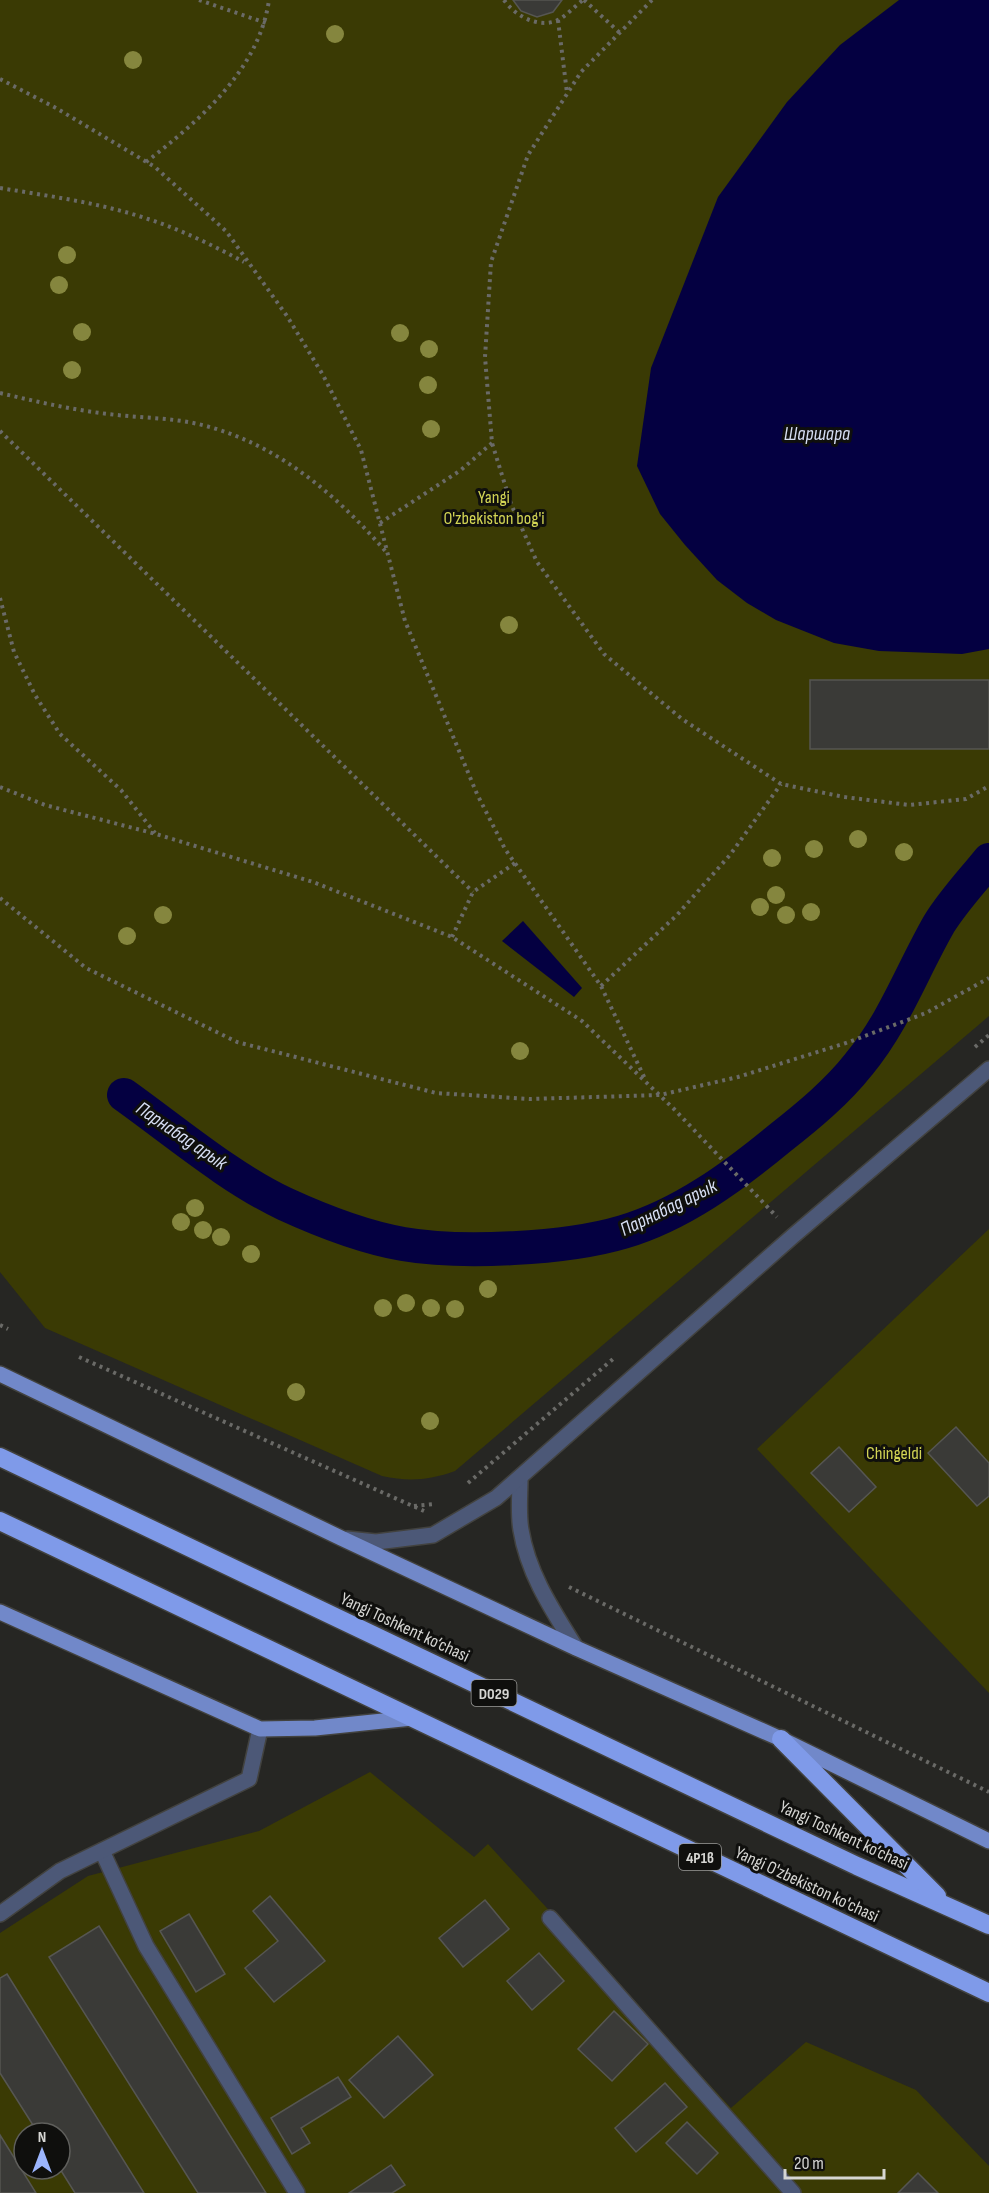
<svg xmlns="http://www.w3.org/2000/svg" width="989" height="2193" font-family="'Sofia Sans Condensed',sans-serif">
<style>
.green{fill:#3a3a04;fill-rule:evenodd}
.water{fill:#040041}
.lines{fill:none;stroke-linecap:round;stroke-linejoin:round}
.canal{stroke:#040041;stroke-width:34}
.building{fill:#3a3a37;stroke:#565652;stroke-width:1.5}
.minor-casing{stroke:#42423f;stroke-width:18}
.major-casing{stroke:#42423f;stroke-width:18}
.highway-casing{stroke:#42423f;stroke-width:21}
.path{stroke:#6a6a67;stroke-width:4;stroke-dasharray:3 4.5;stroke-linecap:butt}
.minor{stroke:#4c5877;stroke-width:15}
.major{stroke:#7188c9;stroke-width:15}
.highway{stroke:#7f9ae9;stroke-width:18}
.tree{fill:#85863e}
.labels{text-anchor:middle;stroke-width:6;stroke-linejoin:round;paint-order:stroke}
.shield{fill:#0f0f0d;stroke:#9a9a98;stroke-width:1.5}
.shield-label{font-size:16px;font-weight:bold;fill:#d6d6d3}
.park-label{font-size:18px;fill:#d3d554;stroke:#0f0f0d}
.street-label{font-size:18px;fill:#d6d6d3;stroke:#0f0f0d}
.water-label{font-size:20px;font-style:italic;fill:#d5ddf2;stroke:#0f0f0d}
</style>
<rect width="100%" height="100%" fill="#262623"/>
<g class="green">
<path d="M0 0H989V1016L455 1471C430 1480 409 1482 382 1476L45 1328 0 1272Z"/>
<path d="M989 1229V1693L757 1449Z"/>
<path d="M370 1772 474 1857 488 1844 731 2108 806 2042 916 2090 989 2166V2193H0V1933L88 1876 259 1831ZM24 2133H60V2169H24Z"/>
</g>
<g class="water">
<path d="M899 0H989V649L962 654 879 651 834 643 776 620 747 603 717 580 685 545 660 514 637 466 651 368 718 197 787 102 840 45Z"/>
<path d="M523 921 582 988 574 997 502 941Z"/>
</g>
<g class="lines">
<path class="canal" d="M124 1095C173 1130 231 1179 285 1204 322 1221 363 1237 403 1244 461 1254 566 1249 623 1232 681 1215 734 1176 780 1138 808 1116 837 1092 859 1064 894 1022 912 971 939 924 953 901 973 880 989 860"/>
</g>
<g class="building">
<path d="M513 0H562L553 12 537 17 521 11Z"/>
<rect x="810" y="680" width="179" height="69"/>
<path d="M956 1427 989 1463V1496L977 1506 928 1453Z"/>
<path d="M839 1447 876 1487 849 1512 811 1473Z"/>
<path d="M270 1896 325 1961 274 2002 245 1968 278 1941 253 1911Z"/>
<path d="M485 1900 509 1929 463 1967 439 1938Z"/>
<path d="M189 1914 225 1974 196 1992 160 1931Z"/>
<path d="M99 1926 266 2193H198L49 1957Z"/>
<path d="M539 1953 564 1981 532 2010 507 1981Z"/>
<path d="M7 1974 144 2193H75L60 2169V2133H38L0 2073V1978Z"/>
<path d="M614 2011 648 2044 612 2081 578 2049Z"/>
<path d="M398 2036 433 2075 384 2118 349 2080Z"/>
<path d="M338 2077 351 2097 301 2128 310 2143 292 2154 271 2118Z"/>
<path d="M665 2083 687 2107 636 2152 615 2128Z"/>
<path d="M687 2122 718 2153 697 2174 666 2143Z"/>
<path d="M0 2135 36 2193H0Z"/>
<path d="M391 2165 405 2185 392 2193H349Z"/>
<path d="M918 2173 938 2193H898Z"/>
</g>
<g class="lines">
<g class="minor-casing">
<g id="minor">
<path d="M520 1479C520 1495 518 1514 521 1530 528 1574 553 1611 576 1648"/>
<path d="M347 1539 376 1542 433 1535 496 1498 793 1236 989 1069"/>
<path d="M102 1851 146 1946 297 2193"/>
<path d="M0 1914 60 1871 249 1779 260 1729"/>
<path d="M550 1918 793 2193"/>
</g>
</g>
<g class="major-casing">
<g id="major">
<path d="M0 1374 341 1538 576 1648 781 1739 989 1841"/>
<path d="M0 1612 260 1729 315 1728 412 1718"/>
</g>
</g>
<g class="highway-casing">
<g id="highway">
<path d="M0 1457 857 1866 989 1925"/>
<path d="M0 1521 989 1993"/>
<path d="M781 1739 937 1896"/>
</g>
</g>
<g class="path">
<path d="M199 0 266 23"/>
<path d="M504 0C515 16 540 30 560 19 568 14 575 6 583 0"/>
<path d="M584 0 620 33"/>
<path d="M652 0 581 72 528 155 491 262 485 357 492 443 511 504 537 562 604 654 682 719 781 784 844 797 909 805 966 799 989 786"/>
<path d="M558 20 567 93"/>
<path d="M0 79 56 108 155 167 226 231 287 316 323 375 361 450 405 621 477 794 505 849 601 986 646 1081"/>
<path d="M146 162C199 121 259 70 269 0"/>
<path d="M0 188C49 196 101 203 148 219 182 230 214 246 244 262"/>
<path d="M0 393C38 402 77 411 117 415 144 418 172 418 198 424 276 442 337 495 387 553"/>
<path d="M0 431 473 892"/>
<path d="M380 523 461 470 492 443"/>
<path d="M0 598 14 652 35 695 60 734 121 790 155 833"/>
<path d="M0 787 45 805 156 834 313 882 452 937 582 1021 674 1109 777 1217"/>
<path d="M0 898 86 968 237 1042 436 1093 530 1099 660 1095 738 1077 846 1043 926 1013 989 978"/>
<path d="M452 937 473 892 515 863"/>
<path d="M601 986 677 915 730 855 781 784"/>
<path d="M975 1047 989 1035"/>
<path d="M0 1325 8 1329"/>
<path d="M79 1357 424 1511"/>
<path d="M468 1483 613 1359"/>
<path d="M414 1506 434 1504"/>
<path d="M569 1587 989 1792"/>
</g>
<use href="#minor" class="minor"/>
<use href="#major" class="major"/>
<use href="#highway" class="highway"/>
</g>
<g class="tree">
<circle cx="335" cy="34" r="9"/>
<circle cx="133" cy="60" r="9"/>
<circle cx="67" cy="255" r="9"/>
<circle cx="59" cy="285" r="9"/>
<circle cx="82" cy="332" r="9"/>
<circle cx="400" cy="333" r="9"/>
<circle cx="429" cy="349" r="9"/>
<circle cx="72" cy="370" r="9"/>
<circle cx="428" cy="385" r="9"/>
<circle cx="431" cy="429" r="9"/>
<circle cx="509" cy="625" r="9"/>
<circle cx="858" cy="839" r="9"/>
<circle cx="814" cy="849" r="9"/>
<circle cx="904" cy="852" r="9"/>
<circle cx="772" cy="858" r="9"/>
<circle cx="776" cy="895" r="9"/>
<circle cx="760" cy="907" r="9"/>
<circle cx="811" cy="912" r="9"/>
<circle cx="163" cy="915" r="9"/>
<circle cx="786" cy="915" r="9"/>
<circle cx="127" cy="936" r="9"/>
<circle cx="520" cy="1051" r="9"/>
<circle cx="195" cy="1208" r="9"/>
<circle cx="181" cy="1222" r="9"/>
<circle cx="203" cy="1230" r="9"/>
<circle cx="221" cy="1237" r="9"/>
<circle cx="251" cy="1254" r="9"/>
<circle cx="488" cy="1289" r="9"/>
<circle cx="406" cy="1303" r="9"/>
<circle cx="383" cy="1308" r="9"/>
<circle cx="431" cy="1308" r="9"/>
<circle cx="455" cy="1309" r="9"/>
<circle cx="296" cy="1392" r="9"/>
<circle cx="430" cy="1421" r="9"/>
</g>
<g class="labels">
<g class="shield">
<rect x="471.5" y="1680" width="45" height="26" rx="4.5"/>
<rect x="679" y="1844" width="42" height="26" rx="4.5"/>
</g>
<g class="shield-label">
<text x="494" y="1699">D029</text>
<text x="700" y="1863">4Р1в</text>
</g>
<g class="park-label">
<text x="494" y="503">Yangi<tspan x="494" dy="21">O'zbekiston bog'i</tspan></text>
<text x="894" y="1459">Chingeldi</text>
</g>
<g class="street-label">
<text transform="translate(405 1627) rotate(25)" y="6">Yangi Toshkent ko‘chasi</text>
<text transform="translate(844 1835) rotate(25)" y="6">Yangi Toshkent ko‘chasi</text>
<text transform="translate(807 1884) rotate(25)" y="6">Yangi O'zbekiston ko'chasi</text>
</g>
<g class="water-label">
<text x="817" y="440">Шаршара</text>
<text transform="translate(182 1135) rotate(34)" y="7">Парнабад арык</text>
<text transform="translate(668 1207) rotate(-26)" y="7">Парнабад арык</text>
</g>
</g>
<g transform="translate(42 2151)"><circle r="28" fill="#0f0f0d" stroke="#5f5f5c" stroke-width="1.5"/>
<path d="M0-4.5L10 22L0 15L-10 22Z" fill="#9bb5fd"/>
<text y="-9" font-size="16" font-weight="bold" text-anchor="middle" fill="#d6d6d3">N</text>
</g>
<path d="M785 2169v9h99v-9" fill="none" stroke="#d6d6d3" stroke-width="3"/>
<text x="794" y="2169" font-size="18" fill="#d6d6d3" stroke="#0f0f0d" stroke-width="4.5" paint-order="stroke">20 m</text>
</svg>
